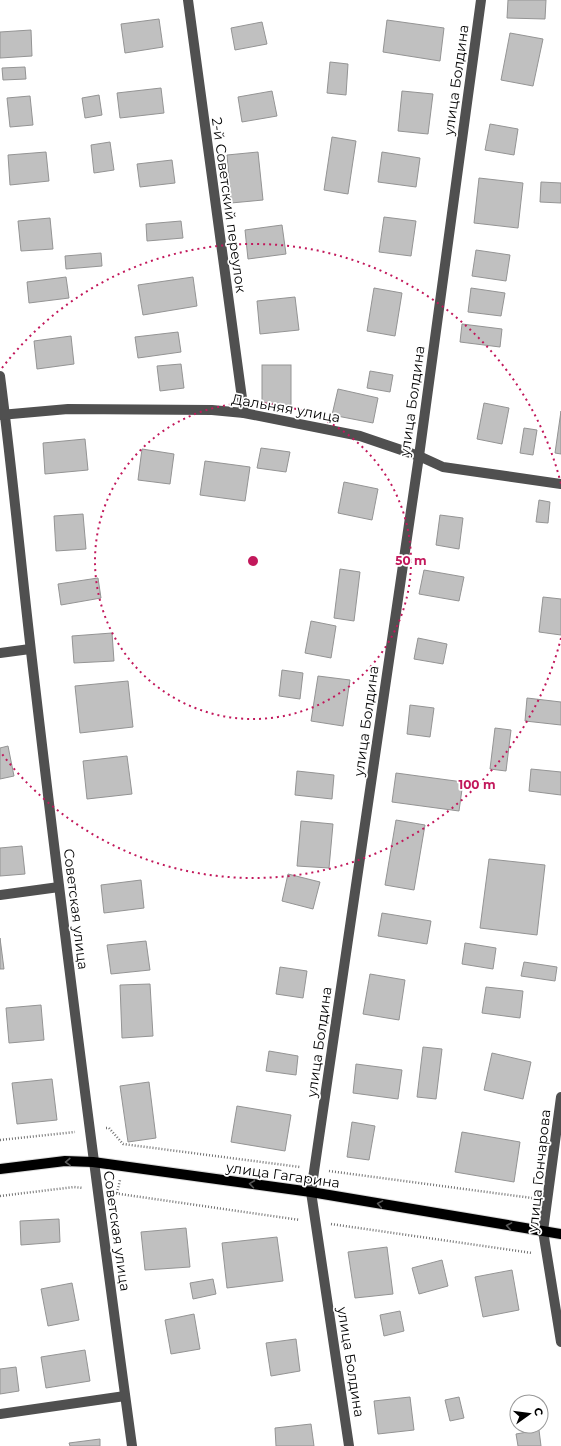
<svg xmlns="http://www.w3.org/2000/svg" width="561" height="1446" font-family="Montserrat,sans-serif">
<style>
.building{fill:#c0c0c0;stroke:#949494}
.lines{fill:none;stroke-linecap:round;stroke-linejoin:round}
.major-casing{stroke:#dbdbdb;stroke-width:12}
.path{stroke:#727272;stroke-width:2.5;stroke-dasharray:1 2;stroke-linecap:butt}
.minor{stroke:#505050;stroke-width:10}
.major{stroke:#000;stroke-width:10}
.oneway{stroke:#595959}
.ring{fill:none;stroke:#c2185b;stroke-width:2;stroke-dasharray:2 4}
.labels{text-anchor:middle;stroke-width:3.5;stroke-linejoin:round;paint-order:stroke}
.street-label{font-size:14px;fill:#000;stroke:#fff}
.centre{fill:#c2185b;stroke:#fff;stroke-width:2}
.ring-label{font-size:12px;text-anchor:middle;font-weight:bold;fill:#c2185b;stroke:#fff;stroke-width:3.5;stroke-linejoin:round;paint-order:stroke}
</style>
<rect width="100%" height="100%" fill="#fff"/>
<g class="building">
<path d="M508 0H546L545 19 507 18Z"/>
<path d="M159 19 163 47 125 53 121 24Z"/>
<path d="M387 20 444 28 440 61 383 52Z"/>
<path d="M262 22 267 44 235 50 231 28Z"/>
<path d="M31 30 32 56 0 58V32Z"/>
<path d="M510 33 543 39 533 86 501 80Z"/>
<path d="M330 62 348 64 346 95 327 93Z"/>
<path d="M25 67 26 79 3 80 2 68Z"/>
<path d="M161 88 164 113 120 118 117 93Z"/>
<path d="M272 91 277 116 242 122 238 97Z"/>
<path d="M402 91 433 94 428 134 398 131Z"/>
<path d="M99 95 102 115 85 118 82 98Z"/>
<path d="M30 96 33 125 10 127 7 98Z"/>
<path d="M490 124 518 129 514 155 485 150Z"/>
<path d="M332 137 356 141 348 194 324 190Z"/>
<path d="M110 142 114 170 94 173 91 145Z"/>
<path d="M46 152 49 181 10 185 8 155Z"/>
<path d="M258 152 263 200 231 203 227 155Z"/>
<path d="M382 152 420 158 416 187 378 182Z"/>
<path d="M172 160 175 183 140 187 137 164Z"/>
<path d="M479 178 523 183 518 228 474 223Z"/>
<path d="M541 182 561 183V203L540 202Z"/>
<path d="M384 217 416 221 411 256 379 252Z"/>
<path d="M50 218 53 249 21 251 18 221Z"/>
<path d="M181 221 183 238 147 241 146 224Z"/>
<path d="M282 225 286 254 248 259 245 230Z"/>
<path d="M476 250 510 255 506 281 472 276Z"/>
<path d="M101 253 102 266 66 269 65 256Z"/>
<path d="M66 277 69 298 29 303 27 282Z"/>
<path d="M193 277 197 306 143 315 138 285Z"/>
<path d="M374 288 402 293 395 336 367 331Z"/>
<path d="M471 288 505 293 501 316 468 312Z"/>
<path d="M295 297 299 330 260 334 257 301Z"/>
<path d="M462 324 502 329 500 347 460 342Z"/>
<path d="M178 332 181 352 138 358 135 337Z"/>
<path d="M71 336 74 364 37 369 34 341Z"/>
<path d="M181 364 184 388 160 391 157 366Z"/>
<rect x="262" y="365" width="29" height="40"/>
<path d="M370 371 393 375 390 392 367 388Z"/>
<path d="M338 389 378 398 373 423 332 415Z"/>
<path d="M484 403 509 408 502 444 477 439Z"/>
<path d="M561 411V454L555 453Z"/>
<path d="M524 428 537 430 533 455 520 453Z"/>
<path d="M85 439 88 470 45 474 43 443Z"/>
<path d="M261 448 290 452 286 472 257 468Z"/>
<path d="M142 449 174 454 170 484 138 480Z"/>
<path d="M205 461 250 467 245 501 200 495Z"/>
<path d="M344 482 378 489 372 520 338 513Z"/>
<path d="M539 500 550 502 548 523 536 522Z"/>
<path d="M83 514 86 549 56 551 54 516Z"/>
<path d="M440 515 463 518 459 549 436 545Z"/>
<path d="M340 569 360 572 354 621 334 618Z"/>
<path d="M424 570 464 577 459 601 419 594Z"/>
<path d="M98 578 101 598 61 605 58 584Z"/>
<path d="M543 597 561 599V635L539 632Z"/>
<path d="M311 621 336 626 331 658 305 653Z"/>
<path d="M112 633 114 661 74 663 72 636Z"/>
<path d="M418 638 447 644 443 664 414 659Z"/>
<path d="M282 670 303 673 300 699 279 696Z"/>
<path d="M318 676 350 680 343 726 311 721Z"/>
<path d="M128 681 133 727 80 733 75 686Z"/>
<path d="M527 698 561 702V725L525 721Z"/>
<path d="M410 705 434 708 430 737 407 734Z"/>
<path d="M495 728 511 730 506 771 490 769Z"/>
<path d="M8 746 14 776 0 779V748Z"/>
<path d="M127 756 132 794 87 799 83 761Z"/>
<path d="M531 769 561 772V795L529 791Z"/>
<path d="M297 771 334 775 332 799 295 795Z"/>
<path d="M396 773 463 782 459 811 392 802Z"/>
<path d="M396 820 425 825 414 890 385 885Z"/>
<path d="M301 821 333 824 329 868 297 866Z"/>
<path d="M22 846 25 874 0 876V848Z"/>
<path d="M489 859 545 865 537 935 480 928Z"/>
<path d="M288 874 320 882 313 909 282 901Z"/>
<path d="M141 880 144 908 104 913 101 885Z"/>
<path d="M382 913 431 921 427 944 378 936Z"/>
<path d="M0 938 4 969H0Z"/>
<path d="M146 941 150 970 111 974 107 945Z"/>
<path d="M465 943 496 948 493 969 462 964Z"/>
<path d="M524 962 557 967 555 981 521 976Z"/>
<path d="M280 967 307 971 303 998 276 994Z"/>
<path d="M370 974 405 980 399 1020 363 1014Z"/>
<path d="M150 984 153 1036 122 1038 120 985Z"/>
<path d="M486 987 523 991 520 1018 482 1013Z"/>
<path d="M41 1005 44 1040 9 1043 6 1008Z"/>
<path d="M423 1047 442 1049 436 1099 417 1097Z"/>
<path d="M269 1051 298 1056 296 1075 266 1071Z"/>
<path d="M492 1053 531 1062 523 1099 484 1090Z"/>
<path d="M356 1064 402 1070 398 1099 353 1093Z"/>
<path d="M52 1079 57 1120 17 1124 12 1083Z"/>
<path d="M149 1082 156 1138 128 1142 120 1086Z"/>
<path d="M237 1106 291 1115 285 1151 231 1142Z"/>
<path d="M352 1122 375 1126 369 1160 347 1157Z"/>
<path d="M462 1132 520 1142 514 1182 455 1172Z"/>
<path d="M59 1219 60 1242 21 1245 20 1221Z"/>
<path d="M186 1228 190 1267 145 1270 141 1232Z"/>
<path d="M277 1237 283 1281 227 1288 222 1243Z"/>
<path d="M387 1247 393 1294 355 1298 348 1252Z"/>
<path d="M442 1260 448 1286 419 1294 412 1268Z"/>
<path d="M512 1270 519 1310 483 1317 475 1277Z"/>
<path d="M213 1279 216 1294 193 1299 190 1283Z"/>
<path d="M72 1283 79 1320 48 1326 41 1289Z"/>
<path d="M400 1311 404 1331 384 1336 380 1315Z"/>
<path d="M194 1314 200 1349 171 1354 165 1320Z"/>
<path d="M296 1339 300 1371 271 1376 266 1343Z"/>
<path d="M85 1350 90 1381 46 1388 41 1357Z"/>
<path d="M16 1367 19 1391 0 1394V1369Z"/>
<path d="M410 1397 414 1430 378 1434 374 1401Z"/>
<path d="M459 1397 464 1418 450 1421 445 1400Z"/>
<path d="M311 1424 314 1446H276L275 1428Z"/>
<path d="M539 1430 541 1446H518L516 1434Z"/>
<path d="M100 1439V1446H70L69 1443Z"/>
</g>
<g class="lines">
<g class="major-casing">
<path id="major" d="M0 1169 65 1161 93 1162 311 1192 561 1234"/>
</g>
<g class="path">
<path d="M106 1128H109L123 1144 300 1167"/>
<path d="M0 1140 75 1132"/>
<path d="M329 1171 532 1198"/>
<path d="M113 1193 300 1220"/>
<path d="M117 1193 120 1180"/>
<path d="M0 1196 74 1187 83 1188"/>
<path d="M331 1224 532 1253"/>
</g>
<g class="minor">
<path d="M188 0 244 413"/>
<path d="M0 376C13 476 22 577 34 677 64 934 97 1190 132 1446"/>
<path d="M0 415 68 409 212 410 244 413 360 436 419 456 443 467 561 484"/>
<path d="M0 653 30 649"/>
<path d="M0 895 59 887"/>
<path d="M561 1097 543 1231 561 1342"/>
<path d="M0 1414 125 1396"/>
<path d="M349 1446 311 1192 419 456 481 0"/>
</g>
<use href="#major" class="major"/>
</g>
<defs><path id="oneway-chevron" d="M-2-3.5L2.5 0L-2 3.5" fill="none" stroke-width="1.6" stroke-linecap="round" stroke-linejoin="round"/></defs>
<g class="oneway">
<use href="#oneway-chevron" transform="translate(68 1162) rotate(178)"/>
<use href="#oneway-chevron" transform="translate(252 1184) rotate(-172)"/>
<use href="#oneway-chevron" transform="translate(380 1204) rotate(-170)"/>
<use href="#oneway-chevron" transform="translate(509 1226) rotate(-170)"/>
</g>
<g class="ring">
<circle cx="253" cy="561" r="158"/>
<path d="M561 638A317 317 0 0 1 2 754M2 368A317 317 0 0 1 561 484"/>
</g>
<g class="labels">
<g class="street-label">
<text transform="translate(456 80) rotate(-82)" y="5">улица Болдина</text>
<text transform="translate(229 205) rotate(82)" y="5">2-й Советский переулок</text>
<text transform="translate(412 401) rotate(-82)" y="5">улица Болдина</text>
<text transform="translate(286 408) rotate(10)" y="5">Дальняя улица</text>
<text transform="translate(366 721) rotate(-82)" y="5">улица Болдина</text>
<text transform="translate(76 909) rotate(83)" y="5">Советская улица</text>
<text transform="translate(319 1042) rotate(-82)" y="5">улица Болдина</text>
<text transform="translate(539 1171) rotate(-84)" y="5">улица Гончарова</text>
<text transform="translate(283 1175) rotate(8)" y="5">улица Гагарина</text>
<text transform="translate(117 1231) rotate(82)" y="5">Советская улица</text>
<text transform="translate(351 1362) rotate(81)" y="5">улица Болдина</text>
</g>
</g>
<circle cx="253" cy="561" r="6" class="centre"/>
<g class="ring-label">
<text x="411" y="565">50 m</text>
<text x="477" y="789">100 m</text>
</g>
<g transform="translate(529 1414) rotate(76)"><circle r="19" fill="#ffffff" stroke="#999999"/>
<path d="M0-3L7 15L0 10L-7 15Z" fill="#000000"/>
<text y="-6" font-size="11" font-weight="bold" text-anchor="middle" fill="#000000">С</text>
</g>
</svg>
